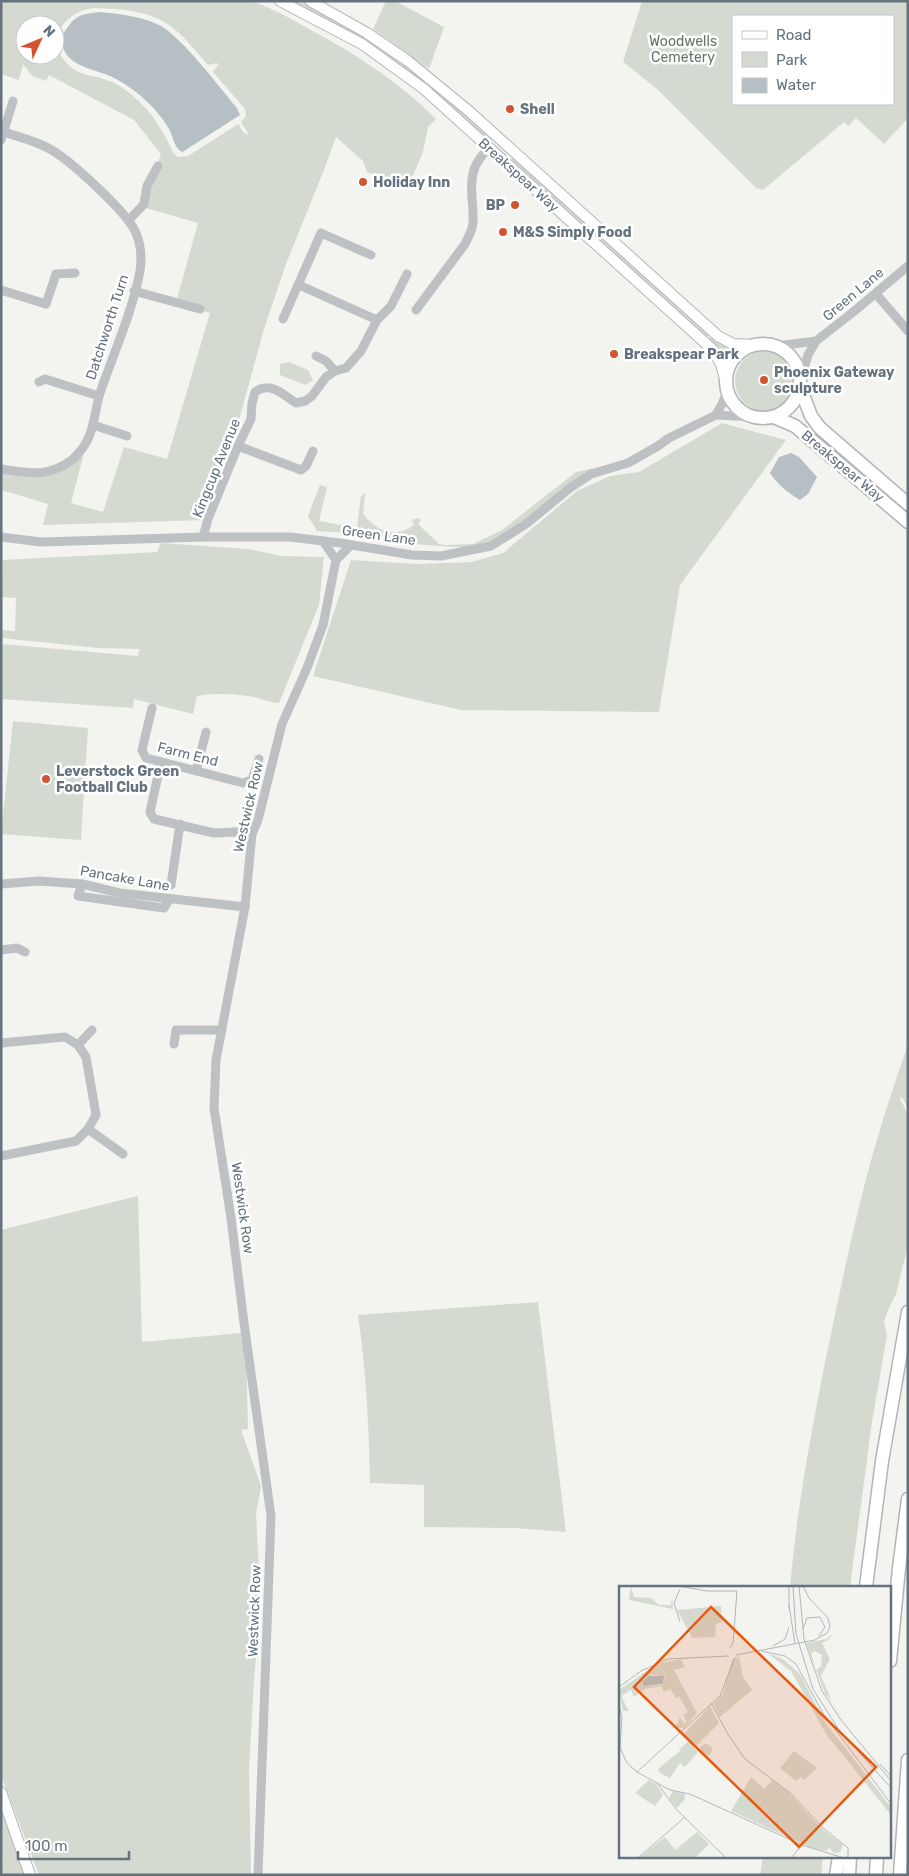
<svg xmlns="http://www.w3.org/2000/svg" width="909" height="1876" font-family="Rubik,sans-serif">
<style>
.green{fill:#d5dad1;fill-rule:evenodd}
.water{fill:#b6c0c4}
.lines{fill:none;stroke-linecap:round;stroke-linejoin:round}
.major-casing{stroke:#b3b6b9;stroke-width:12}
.highway-casing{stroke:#b2b5b8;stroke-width:15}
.minor{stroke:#bdc1c4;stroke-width:9}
.major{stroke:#fff;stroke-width:10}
.highway{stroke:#fff;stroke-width:12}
.poi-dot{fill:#d25431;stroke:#fff;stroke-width:2}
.labels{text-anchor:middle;stroke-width:5;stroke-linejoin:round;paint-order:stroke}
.park-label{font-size:14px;fill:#677663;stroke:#fff}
.poi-label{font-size:14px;font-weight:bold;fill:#65737e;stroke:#fff;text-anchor:start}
.street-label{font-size:14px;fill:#65737e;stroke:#fff}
.inset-road{fill:none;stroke:#b2b8bb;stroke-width:1}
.view{fill:#e8590c;fill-opacity:0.15;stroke:#e8590c;stroke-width:2.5}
.inset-edge{fill:none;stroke:#65737e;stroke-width:2.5}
</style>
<rect width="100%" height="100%" fill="#f3f3f0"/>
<g class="green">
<path d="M1 1H252C273 9 292 19 311 30 356 54 400 83 436 119L428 127 423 152 410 182 401 179H384L367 172 363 161 336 137 324 170 286 264 264 329 239 420 203 511 206 520 43 525 48 504 1 490V469L33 473 62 467 87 441 71 503 103 512 124 447 167 459 210 313 178 304V295L198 223 142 207 161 154 134 120 49 75 46 81 32 76 23 64 19 80 1 74ZM94 8C121 9 151 10 173 28 186 38 197 53 208 65L217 63 218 65 213 72 245 109 246 116 241 122 249 135 244 133 238 124 188 156 178 157 174 154C163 130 152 112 132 95 125 89 115 82 106 80 97 76 86 76 77 71 62 63 52 46 60 30 67 16 80 10 94 8ZM35 18 34 25H55V55H25V25H32Z"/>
<path d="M290 1C308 1 320 11 335 19 393 52 444 95 493 139L490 143 445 103Z"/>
<path d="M386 1H395L444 27 429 69 373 29Z"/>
<path d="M642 1H908V118L884 144 856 118 848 126 844 122 763 190 756 188 657 89 623 62ZM733 16H893V104H733Z"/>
<path d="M513 157 710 333 707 337 510 161Z"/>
<path d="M712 335 724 345 737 350 727 362 716 346 708 339Z"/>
<circle cx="765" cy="381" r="30"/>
<path d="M289 362 308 370 313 380 306 385 280 375V364Z"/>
<path d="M722 423 786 440 680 585 659 712 461 710 313 676 351 560 417 564 472 562 503 553 577 491 610 476 639 472Z"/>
<path d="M595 468 518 528 494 541 473 548 395 543 398 539 365 534 317 531 308 516 320 485 327 487 319 521 357 528 361 496 365 493 363 514C377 531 394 539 414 525L412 520 418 518 421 520 418 524 439 544 445 545 473 544 502 530 576 472Z"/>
<path d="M161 543 248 549 281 556 324 557 319 605 279 703C268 703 259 697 248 696 232 694 213 693 197 696L193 714 134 699 133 708 1 699V644L138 656 140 647 139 649 98 648 1 638V630L15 631 16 598 1 597 3 560 157 552Z"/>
<path d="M13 721 88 728 81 840 1 834Z"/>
<path d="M908 1044V1108L902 1097 900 1098 908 1115V1245L896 1294 888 1310 884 1322 887 1335 872 1422 850 1587H790C797 1507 812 1427 828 1348 844 1273 859 1197 882 1123 890 1097 899 1070 908 1044Z"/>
<path d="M138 1196 142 1342 241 1333 246 1353 248 1429 241 1430 261 1486 256 1514 261 1607 254 1679 249 1771 251 1875H39L1 1775V1230Z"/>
<path d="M538 1302 566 1532 514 1528 424 1527V1485L370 1483C369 1426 366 1371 358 1315Z"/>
<path d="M1 1808 25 1875H1L3 1861 1 1858Z"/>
<path d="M763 1857H823L821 1875H760Z"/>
</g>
<g class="water">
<path d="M100 12C119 14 139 16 157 24 180 34 219 87 237 108L240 115 184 151 182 152C174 148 173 136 169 129 159 112 145 98 129 87 122 82 113 77 105 74 85 67 63 64 61 37 75 17 74 15 100 12Z"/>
<path d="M791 453 799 457 817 477 808 494 800 500C788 493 778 485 770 473L779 457Z"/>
</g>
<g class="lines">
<g class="major-casing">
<g id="major">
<path d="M280 1 362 44 424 89 712 349 721 364 726 383"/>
<path d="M310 1 367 33 408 61 470 112 718 336 733 344 753 345"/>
<path d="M1 1792 30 1875"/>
</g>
</g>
<g class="highway-casing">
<g id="highway">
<circle cx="763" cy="381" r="37"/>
<path d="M800 387 811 416 820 428 908 504"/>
<path d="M774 417 795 426 908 522"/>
<path d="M866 1587 882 1461 908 1312"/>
<path d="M890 1661 899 1568 908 1499"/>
<path d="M836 1875 839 1857"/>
<path d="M849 1875 850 1857"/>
<path d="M876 1875 877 1857"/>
<path d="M900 1875 908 1760"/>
</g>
</g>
<g class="minor">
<path d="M1 140 13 101"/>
<path d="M129 220 144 204 147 186 158 166"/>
<path d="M299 285 377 320"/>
<path d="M1 290 46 304 56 274 75 273"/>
<path d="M134 291 200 309"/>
<path d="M876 294 908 331"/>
<path d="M416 310 465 244C468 237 473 230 473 222 474 203 468 185 475 167 478 160 484 153 489 147"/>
<path d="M283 319 321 233 371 255"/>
<path d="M776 346 816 341"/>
<path d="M316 356 326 361 335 371"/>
<path d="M801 379 808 355 816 341 852 313 908 266"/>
<path d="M39 382 45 379 99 396"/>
<path d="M716 415 722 404 727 391"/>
<path d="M93 425 127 436"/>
<path d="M238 446 301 470 306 466 313 451"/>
<path d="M1 469C29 473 49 478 73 459 78 454 84 447 87 441 95 426 95 409 100 393 113 355 133 310 140 271 142 258 141 245 136 233 128 213 70 160 50 149 36 141 19 137 4 132"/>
<path d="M1 537 41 542 203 537H290L340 543 412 555 441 556 491 546 526 524 570 488 591 474 628 463 658 446 669 438 716 415 753 417"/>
<path d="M203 537 208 519 238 446 251 419 252 403 255 392C271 381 282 394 296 403L305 401 312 396 326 377 335 371 346 368 361 351 377 320 391 306 407 274"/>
<path d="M323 541 336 560"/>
<path d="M152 708 142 750 146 758 243 783 252 780 259 759"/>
<path d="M161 762 150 812 154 819 214 833 236 832 252 834"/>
<path d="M196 771 206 732"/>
<path d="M1 884 39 881 82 884 120 893 245 907"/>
<path d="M82 884 78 896 164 908 169 900"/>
<path d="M171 885 180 824"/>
<path d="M1 950 17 948 25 952"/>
<path d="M1 1043 65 1037 78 1045 86 1057 96 1115 88 1129 76 1141 1 1156"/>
<path d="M174 1044 176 1030H222"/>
<path d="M78 1045 92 1030"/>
<path d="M88 1129 123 1154"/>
<path d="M258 1875 271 1516 244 1323 231 1218 214 1108 216 1060 245 907 252 834 258 820 282 724 307 668 323 625 336 560 351 545"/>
</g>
<use href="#major" class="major"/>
<use href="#highway" class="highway"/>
</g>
<g class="poi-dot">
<circle cx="510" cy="109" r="5"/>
<circle cx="363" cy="182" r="5"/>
<circle cx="515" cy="205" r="5"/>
<circle cx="503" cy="232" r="5"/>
<circle cx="614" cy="354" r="5"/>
<circle cx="764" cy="380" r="5"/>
<circle cx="46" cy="779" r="5"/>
</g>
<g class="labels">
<g class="park-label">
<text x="683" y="46">Woodwells<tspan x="683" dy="16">Cemetery</tspan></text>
</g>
<g class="poi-label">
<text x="520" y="114">Shell</text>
<text x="373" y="187">Holiday Inn</text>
<text x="505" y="210" text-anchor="end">BP</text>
<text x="513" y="237">M&amp;S Simply Food</text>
<text x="624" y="359">Breakspear Park</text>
<text x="774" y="377">Phoenix Gateway<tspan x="774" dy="16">sculpture</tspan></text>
<text x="56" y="776">Leverstock Green<tspan x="56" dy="16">Football Club</tspan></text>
</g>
<g class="street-label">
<text transform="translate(519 175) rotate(42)" y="5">Breakspear Way</text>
<text transform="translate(853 294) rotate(-40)" y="5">Green Lane</text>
<text transform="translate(107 327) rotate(-72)" y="5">Datchworth Turn</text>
<text transform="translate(843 466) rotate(40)" y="5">Breakspear Way</text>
<text transform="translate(216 468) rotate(-68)" y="5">Kingcup Avenue</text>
<text transform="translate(379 535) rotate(8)" y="5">Green Lane</text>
<text transform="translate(188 754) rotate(14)" y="5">Farm End</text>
<text transform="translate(248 807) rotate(-77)" y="5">Westwick Row</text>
<text transform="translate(125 878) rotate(10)" y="5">Pancake Lane</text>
<text transform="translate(243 1208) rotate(82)" y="5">Westwick Row</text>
<text transform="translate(254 1611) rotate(-88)" y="5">Westwick Row</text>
</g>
</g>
<g transform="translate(619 1586)">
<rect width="272" height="272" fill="#f3f3f0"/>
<path d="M12 0 15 11 32 12 40 19H52L53 11 54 23 10 14ZM102 20 103 36 97 38 96 51 73 52 58 24ZM214 48 209 54 203 57 211 73 202 90 211 111V113L231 143 209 111 210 109 207 110 187 57 207 53ZM196 65 203 69 202 80 197 84 192 67ZM148 67 164 73 181 88 206 136 272 221V229L207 148 172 85ZM120 70 124 91 133 104 101 131 94 118 104 108 113 74ZM62 73 66 81 55 84 78 127 65 142H56L61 131 65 138 68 136 64 129 69 126 60 110 57 112 51 103 45 106 42 100 26 103 15 111 12 104 2 110 10 125H4L0 104 38 78ZM32 89 46 90 44 99 23 100V94ZM91 120 100 137 75 162 79 166 66 181 61 177 51 192 41 187 39 183 62 164 58 160 62 162 71 154 64 149ZM81 164a6 6 0 1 1 12 0a6 6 0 1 1-12 0ZM175 165 198 182 185 194 182 191 177 195 161 182ZM132 191 145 203 153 194 168 205 201 241 224 259 221 266 215 267 210 262 207 265 193 262 112 225ZM30 194 37 198 44 209 36 220 16 207ZM54 205 65 207 66 213 58 222 50 212ZM78 246 90 258 76 272H20L46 251 56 264Z" fill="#d5dad1" fill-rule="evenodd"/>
<path d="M30 90H45L44 98 24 100 23 95Z" fill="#b6c0c4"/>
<path class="inset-road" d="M59 0 88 5H118L114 57 111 62M170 0V23M174 0 177 48 194 103 220 144 273 203M180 0 185 53 203 105 222 134 273 196M61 3 55 17 61 36M170 19 176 58M184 43 188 32 201 31 206 41 200 50M154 60 166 53 170 41M142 65 166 70 177 78 205 129 273 219M117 69 196 54 208 47 211 41 209 32 190 12 184 0M0 101 22 85 49 73 110 70M92 117 110 150 126 173 171 207 203 241 229 262V272M0 118 3 132 1 162 8 177 18 186 51 204 71 208 183 259 225 272M261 178 273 191M18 186 101 110 116 71M38 197 57 223 107 272M19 272 66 231M172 272 183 259"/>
<path class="view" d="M92 21 257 181 180 261 15 101Z"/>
<rect width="272" height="272" class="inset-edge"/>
</g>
<rect width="909" height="1876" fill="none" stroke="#65737e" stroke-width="5"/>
<rect x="732" y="15" width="162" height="90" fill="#ffffff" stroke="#c1c7cb"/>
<rect x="742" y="31" width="25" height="8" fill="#ffffff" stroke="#c1c7cb"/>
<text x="776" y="40" font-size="15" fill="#65737e">Road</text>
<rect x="742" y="52" width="25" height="15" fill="#d5dad1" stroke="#c1c7cb"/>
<text x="776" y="65" font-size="15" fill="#65737e">Park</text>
<rect x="742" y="78" width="25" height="15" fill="#b6c0c4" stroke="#c1c7cb"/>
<text x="776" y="90" font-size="15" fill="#65737e">Water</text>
<g transform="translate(40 40) rotate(46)"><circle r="24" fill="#ffffff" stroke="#c1c7cb"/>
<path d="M0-4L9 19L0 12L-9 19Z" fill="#d25431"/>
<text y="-8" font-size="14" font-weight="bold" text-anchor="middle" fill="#65737e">N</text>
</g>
<path d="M18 1851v8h111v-8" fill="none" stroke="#65737e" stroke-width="2.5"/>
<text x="25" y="1851" font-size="15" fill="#65737e" stroke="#ffffff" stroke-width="4" paint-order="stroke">100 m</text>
</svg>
